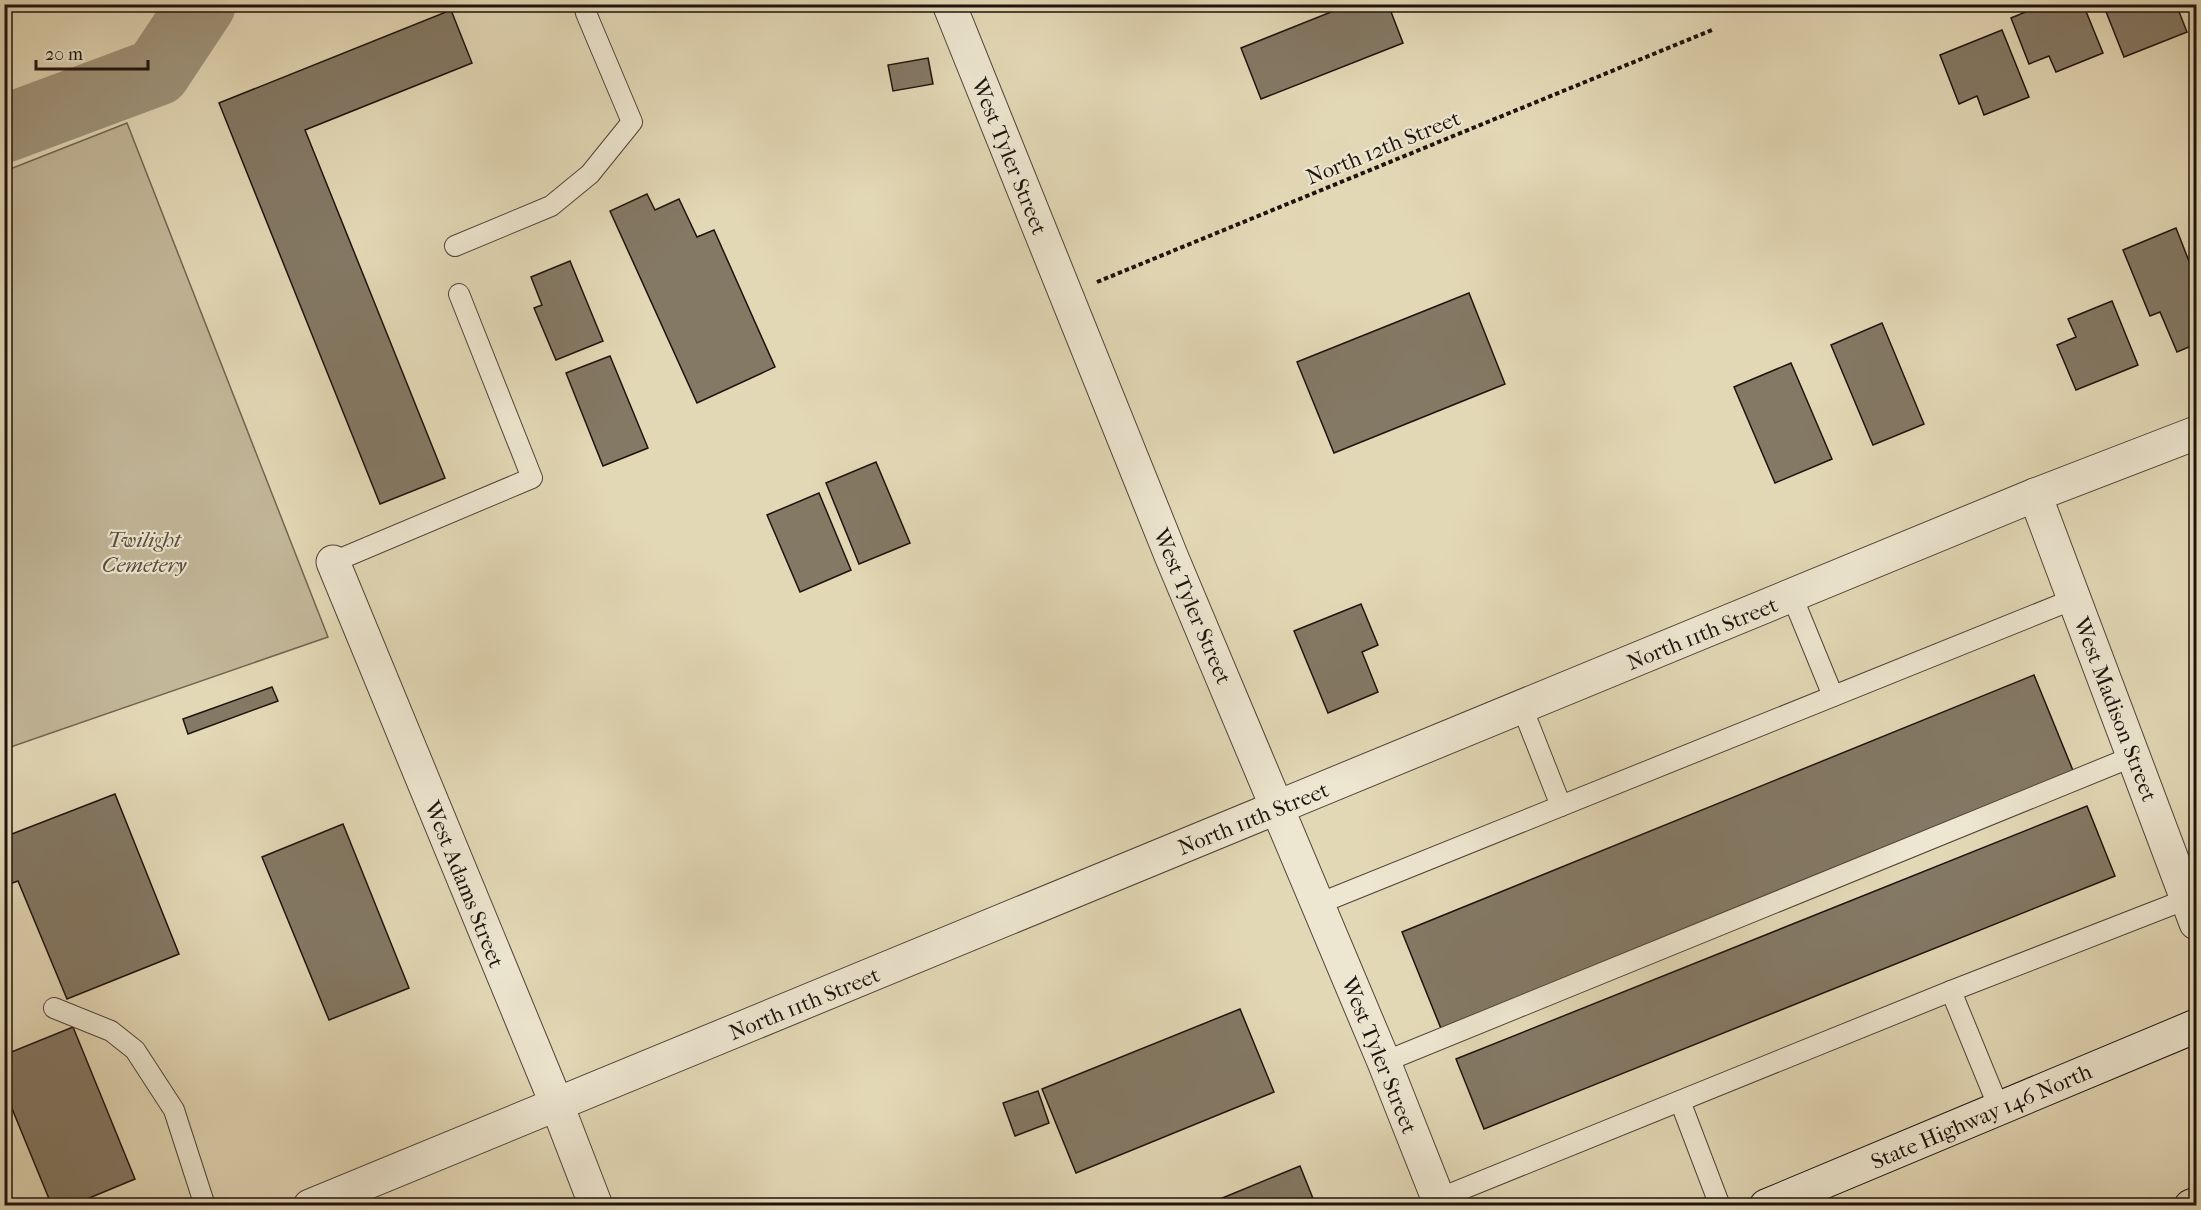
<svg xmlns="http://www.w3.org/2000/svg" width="2201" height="1210" font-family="'IM FELL French Canon',serif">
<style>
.green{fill:#c2b799;stroke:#706554;stroke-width:1.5}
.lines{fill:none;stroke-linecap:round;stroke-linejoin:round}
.river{stroke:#a0957d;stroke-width:68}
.building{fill:#847965;stroke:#1e130e;stroke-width:1.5}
.lane-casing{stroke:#4f4438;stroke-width:22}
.street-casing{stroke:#4f4438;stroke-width:35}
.secondary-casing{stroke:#1e130e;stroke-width:35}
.highway-casing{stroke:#1e130e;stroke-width:35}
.path{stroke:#1e130e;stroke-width:4;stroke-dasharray:4.5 3;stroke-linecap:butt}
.lane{stroke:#ede6d0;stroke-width:20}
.street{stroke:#ede6d0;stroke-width:33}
.secondary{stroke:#ede6d0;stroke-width:33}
.highway{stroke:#e3d8b6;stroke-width:33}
.labels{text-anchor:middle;stroke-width:4.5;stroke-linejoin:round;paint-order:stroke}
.street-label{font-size:22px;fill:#1e130e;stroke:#ede6d0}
.park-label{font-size:22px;font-style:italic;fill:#574c3f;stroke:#ede6d0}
</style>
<rect width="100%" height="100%" fill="#e3d8b6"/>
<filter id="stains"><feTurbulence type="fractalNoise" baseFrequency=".00333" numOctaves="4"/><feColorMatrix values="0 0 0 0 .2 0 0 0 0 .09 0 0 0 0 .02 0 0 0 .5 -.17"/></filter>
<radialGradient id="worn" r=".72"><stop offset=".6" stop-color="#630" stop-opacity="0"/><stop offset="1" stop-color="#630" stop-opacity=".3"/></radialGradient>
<path class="green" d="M127 123 328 637 5 749V171Z"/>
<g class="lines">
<path class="river" d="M4 129 157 72 202 4"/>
</g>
<g class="building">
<path d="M1351 4H1388L1403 43 1261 99 1241 48Z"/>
<path d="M2045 4H2083L2103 53 2056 72 2049 56 2029 64 2011 18Z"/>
<path d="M2103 4H2176L2187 32 2124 57Z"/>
<path d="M451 10 472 63 305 130 445 478 380 504 219 103Z"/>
<path d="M2002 30 2029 97 1984 115 1977 96 1959 104 1940 55Z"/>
<path d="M928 58 933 84 893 91 888 65Z"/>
<path d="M647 194 655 210 679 199 697 237 714 230 775 367 697 403 610 211Z"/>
<path d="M2176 228 2196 279V344L2177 352 2160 312 2150 316 2123 250Z"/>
<path d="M570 261 603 341 556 360 534 308 542 305 531 277Z"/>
<path d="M1469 293 1505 384 1334 453 1297 362Z"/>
<path d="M2112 301 2138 365 2076 390 2057 345 2076 337 2068 319Z"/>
<path d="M1882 323 1924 424 1873 445 1831 345Z"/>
<path d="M610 356 648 448 603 466 566 373Z"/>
<path d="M1791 363 1832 459 1775 483 1734 387Z"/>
<path d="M876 462 910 543 859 564 826 483Z"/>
<path d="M819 493 851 570 800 592 767 515Z"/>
<path d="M1361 604 1378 645 1362 652 1378 692 1328 713 1294 631Z"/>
<path d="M2034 675 2074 773 1442 1031 1402 932Z"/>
<path d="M272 687 278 701 188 734 183 719Z"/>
<path d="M115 794 179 954 67 999 18 881 4 886V837Z"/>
<path d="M2087 806 2115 876 1484 1129 1456 1059Z"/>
<path d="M343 824 409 988 329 1020 262 857Z"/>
<path d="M1240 1009 1274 1092 1076 1173 1042 1089Z"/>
<path d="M73 1027 135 1179 70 1206H52L4 1089V1055Z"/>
<path d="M1038 1091 1049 1123 1015 1136 1003 1103Z"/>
<path d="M1300 1166 1316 1206H1223L1220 1199Z"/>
</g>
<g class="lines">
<g class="lane-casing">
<g id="lane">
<path d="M455 246 551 206 590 174 632 122 586 13 584 4"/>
<path d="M333 562 532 478 459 294"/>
<path d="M1792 596 1833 696"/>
<path d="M1522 707 1561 806"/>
<path d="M1318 904 2074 599"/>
<path d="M1951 991 1999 1108"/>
<path d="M54 1008 111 1031 135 1050 174 1110 205 1206"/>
<path d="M1384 1062 2134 756"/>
<path d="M1680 1101 1720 1206"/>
<path d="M1438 1199 1951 991 2187 899"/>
</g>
</g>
<g class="street-casing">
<g id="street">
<path d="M949 4 1172 558 1384 1062 1441 1206"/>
<path d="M2035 495 2196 923"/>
<path d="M333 562 557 1105 596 1206"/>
<path d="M310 1206 2035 495 2196 433"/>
</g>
</g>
<g class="secondary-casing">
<path id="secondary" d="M1766 1206 2196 1026"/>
</g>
<g class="highway-casing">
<path id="highway" d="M2191 1206 2196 1204"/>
</g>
<path class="path" d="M1097 282 1712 30"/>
<use href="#lane" class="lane"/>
<use href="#street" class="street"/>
<use href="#secondary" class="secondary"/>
<use href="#highway" class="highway"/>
</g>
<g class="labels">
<g class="street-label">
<text transform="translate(1383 147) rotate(-22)" y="8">North 12th Street</text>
<text transform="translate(1010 156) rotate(68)" y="8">West Tyler Street</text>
<text transform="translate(1193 606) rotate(67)" y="8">West Tyler Street</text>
<text transform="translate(1702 633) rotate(-22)" y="8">North 11th Street</text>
<text transform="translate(2116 709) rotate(69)" y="8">West Madison Street</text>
<text transform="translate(1253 818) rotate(-22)" y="8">North 11th Street</text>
<text transform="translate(465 884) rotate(68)" y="8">West Adams Street</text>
<text transform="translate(804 1003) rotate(-22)" y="8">North 11th Street</text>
<text transform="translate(1380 1055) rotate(68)" y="8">West Tyler Street</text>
<text transform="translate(1981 1116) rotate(-23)" y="8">State Highway 146 North</text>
</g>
<g class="park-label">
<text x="144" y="547">Twilight<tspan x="144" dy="25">Cemetery</tspan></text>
</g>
</g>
<rect width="2201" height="1210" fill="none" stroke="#e3d8b6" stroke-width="24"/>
<rect x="6" y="6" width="2189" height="1198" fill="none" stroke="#1e130e" stroke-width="3"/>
<rect x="12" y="12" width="2177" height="1186" fill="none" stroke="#1e130e" stroke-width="1.5"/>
<path d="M36 60v9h112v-9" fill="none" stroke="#1e130e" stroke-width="3"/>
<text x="45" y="60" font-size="18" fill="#1e130e" stroke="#ede6d0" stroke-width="4.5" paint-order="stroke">20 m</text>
<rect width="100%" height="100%" filter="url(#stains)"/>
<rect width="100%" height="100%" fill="url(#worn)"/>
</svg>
